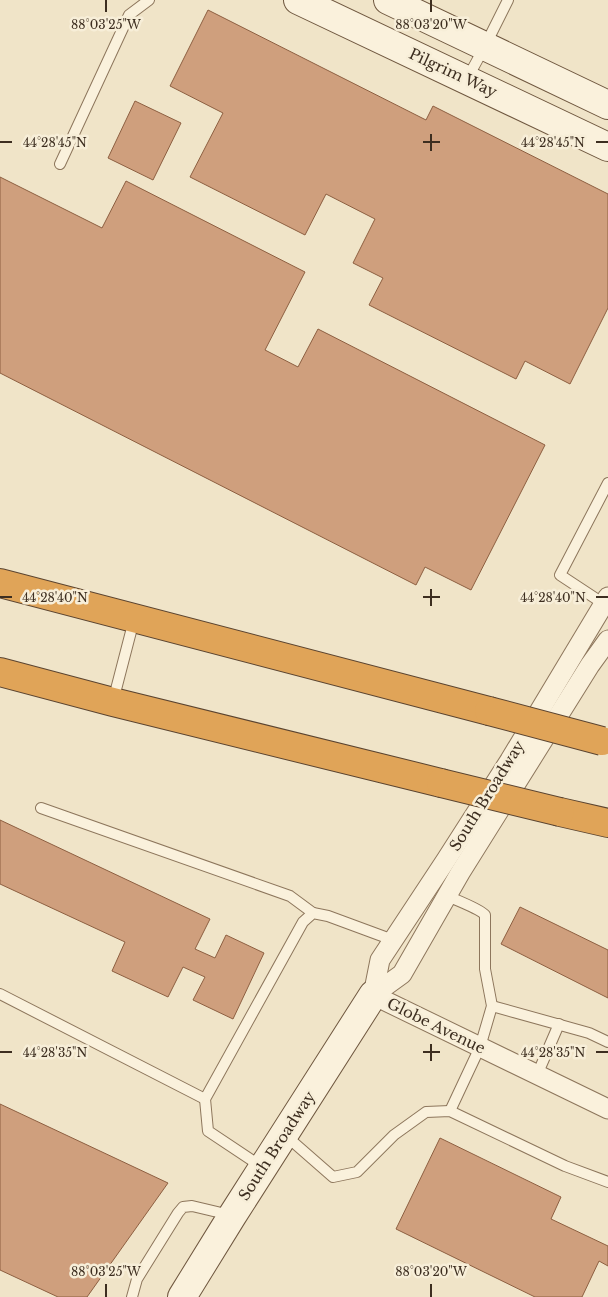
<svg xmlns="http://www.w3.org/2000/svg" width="608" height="1297" font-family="'Libre Baskerville',serif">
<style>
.building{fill:#cf9f7d;stroke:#8d5f41}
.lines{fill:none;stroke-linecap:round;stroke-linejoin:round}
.lane-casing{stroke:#8d765c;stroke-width:12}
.street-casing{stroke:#8d765c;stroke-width:21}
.secondary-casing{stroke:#6f573f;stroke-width:30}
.highway-casing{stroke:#5b4430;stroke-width:30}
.lane{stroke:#faf1dc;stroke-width:10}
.street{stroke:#faf1dc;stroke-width:19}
.secondary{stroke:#faf1dc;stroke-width:28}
.highway{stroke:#e0a458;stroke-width:28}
.highway-bridge-casing{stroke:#5b4430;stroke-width:30;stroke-linecap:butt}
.highway-bridge{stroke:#e0a458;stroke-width:28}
.ticks{fill:none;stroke:#3d2e20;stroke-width:2}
.labels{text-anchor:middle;stroke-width:5;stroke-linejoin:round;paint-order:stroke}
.street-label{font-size:15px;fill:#3d2e20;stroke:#f7eed8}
.ticks-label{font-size:12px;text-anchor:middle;fill:#3d2e20;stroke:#f7eed8;stroke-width:5;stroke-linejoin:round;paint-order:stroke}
</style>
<rect width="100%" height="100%" fill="#f0e4c8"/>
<g class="building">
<path d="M208 10 426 120 433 106 608 194V308L570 384 525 361 516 379 369 305 383 278 353 263 375 219 326 194 305 235 190 177 223 113 170 86Z"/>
<path d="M135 101 181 123 153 180 108 158Z"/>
<path d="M0 177 102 228 126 181 305 272 265 350 298 367 318 329 545 445 471 590 425 567 416 585 0 373Z"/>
<path d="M0 820 210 919 195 949 215 958 226 935 264 953 233 1019 193 1000 205 977 183 967 168 997 112 971 125 942 0 884Z"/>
<path d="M520 907 608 950V998L501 944Z"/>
<path d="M0 1104 168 1183 87 1297H58L0 1270Z"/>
<path d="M440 1138 561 1197 551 1219 608 1246V1266L599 1261 582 1297H535L396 1229Z"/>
</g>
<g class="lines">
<g class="lane-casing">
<g id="lane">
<path d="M467 79 485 46 508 0"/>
<path d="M60 164 129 15 149 0"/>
<path d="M604 604 560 575 608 483"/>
<path d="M113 701 134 620"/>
<path d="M41 808 290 896 313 913"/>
<path d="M447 896C456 900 480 909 485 915V969L492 1006 480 1047 450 1111"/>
<path d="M0 994 205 1099"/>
<path d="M492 1006 589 1033 608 1042"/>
<path d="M537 1075 559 1024"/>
<path d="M285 1135 333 1177 357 1172 394 1135 426 1112 450 1111 565 1166 608 1182"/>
<path d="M262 1167 208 1131 205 1099 303 922 313 913 328 916 393 940"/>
<path d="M132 1297 137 1279 178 1213 183 1207 192 1206 230 1215"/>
</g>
</g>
<g class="street-casing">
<g id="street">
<path d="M373 995 380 960 446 860 510 760 608 597"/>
<path d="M373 995 402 974 460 873 590 665 608 640"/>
<path d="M373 995 608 1109"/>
</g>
</g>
<g class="secondary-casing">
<g id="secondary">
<path d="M298 0 608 147"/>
<path d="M388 0 608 105"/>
<path d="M182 1297 232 1216 373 995"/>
</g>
</g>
<g class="highway-casing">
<g id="highway">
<path d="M0 583 489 711"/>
<path d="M0 672 113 702 441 783"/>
<path d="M560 812 608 823"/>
</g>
</g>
<use href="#lane" class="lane"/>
<use href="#street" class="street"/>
<use href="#secondary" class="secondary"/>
<use href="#highway" class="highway"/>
<g class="highway-bridge-casing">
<g id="highway-bridge">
<path d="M489 711 602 741"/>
<path d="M441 783 560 812"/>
</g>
</g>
<use href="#highway-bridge" class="highway-bridge"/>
</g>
<path class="ticks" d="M106 0V12M431 0V12M431 134V151M0 142H12M423 142H440M596 142H608M431 589V606M0 597H12M423 597H440M596 597H608M431 1044V1061M0 1052H12M423 1052H440M596 1052H608M106 1284V1297M431 1284V1297"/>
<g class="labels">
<g class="street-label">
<text transform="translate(453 73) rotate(25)" y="5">Pilgrim Way</text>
<text transform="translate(487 796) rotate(-58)" y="5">South Broadway</text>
<text transform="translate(436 1026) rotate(26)" y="5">Globe Avenue</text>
<text transform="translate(277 1146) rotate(-57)" y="5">South Broadway</text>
</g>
</g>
<g class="ticks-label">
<text x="106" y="29">88°03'25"W</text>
<text x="431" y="29">88°03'20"W</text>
<text x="55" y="147">44°28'45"N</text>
<text x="553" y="147">44°28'45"N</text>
<text x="55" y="602">44°28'40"N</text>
<text x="553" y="602">44°28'40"N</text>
<text x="55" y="1057">44°28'35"N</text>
<text x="553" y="1057">44°28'35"N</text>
<text x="106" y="1276">88°03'25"W</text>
<text x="431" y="1276">88°03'20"W</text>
</g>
</svg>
